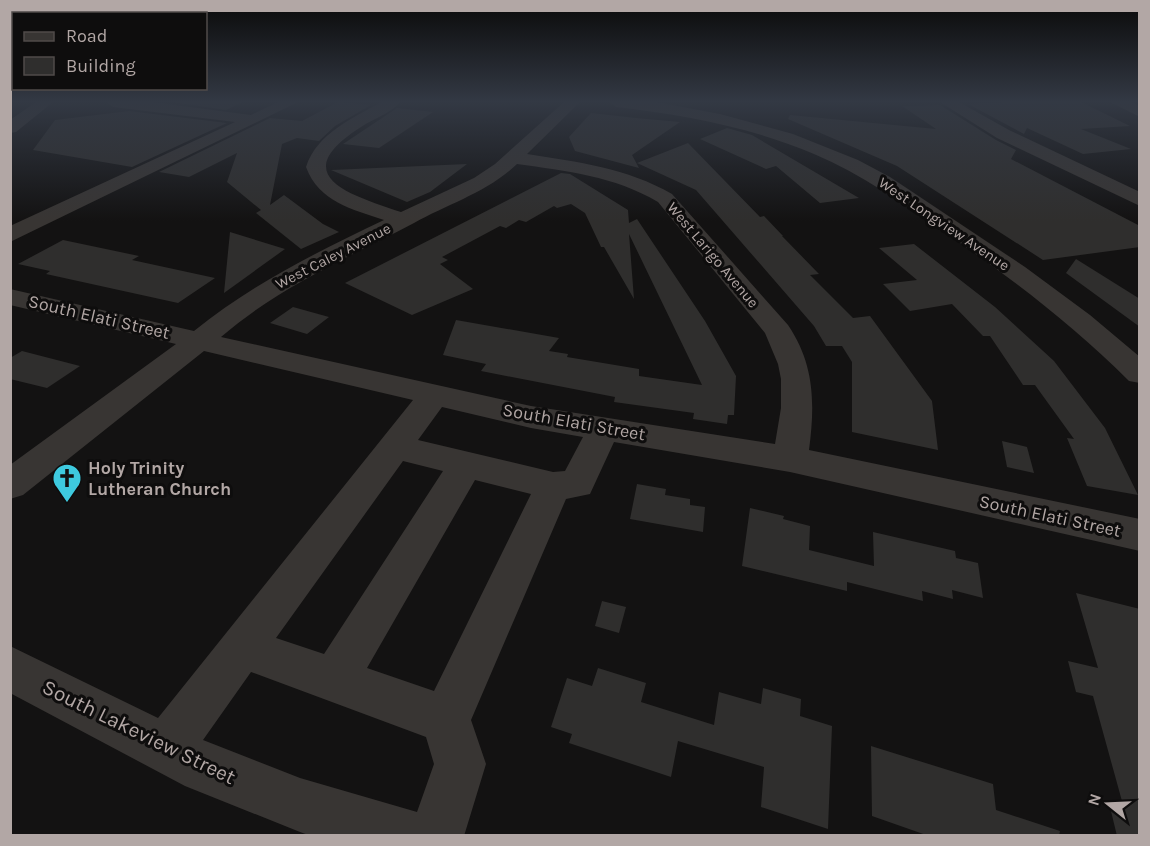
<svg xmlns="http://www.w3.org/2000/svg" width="1150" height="846" font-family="Karla,sans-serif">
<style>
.building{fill:#2f2e2d}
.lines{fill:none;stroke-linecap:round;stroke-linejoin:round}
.minor{fill:#383533;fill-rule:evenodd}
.labels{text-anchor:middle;stroke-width:6;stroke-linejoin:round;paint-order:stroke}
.far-street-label{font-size:15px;fill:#b2a7a5;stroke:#0e0d0d}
.street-label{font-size:18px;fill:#b2a7a5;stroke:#0e0d0d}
.poi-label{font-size:18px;font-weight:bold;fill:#b2a7a5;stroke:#0e0d0d;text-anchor:start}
.near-street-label{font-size:21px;fill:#b2a7a5;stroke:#0e0d0d}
</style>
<rect width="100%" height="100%" fill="#131212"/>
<g class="building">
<path d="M172 102H243L226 110Z"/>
<path d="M338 102 371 105 335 126 319 141 297 138 282 144 270 205 284 195 323 224 339 232 301 249 256 213 261 210 227 182 237 153 189 177 159 172 270 118 302 121Z"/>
<path d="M1006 102H1081L1130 126 1081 129 1131 149 1083 154 1027 128 1024 134 968 104Z"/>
<path d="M940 105 996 140 1016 150 1011 159 1140 226V247L1043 260 897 166 788 119 790 115 936 129 902 106Z"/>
<path d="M397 108 433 112 379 148 343 144Z"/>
<path d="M129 111 227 123 132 167 33 150 55 120Z"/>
<path d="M591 113 636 118 680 122 632 155 639 168 575 151 569 137Z"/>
<path d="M727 128 752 135 859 198 820 203 776 166 766 169 700 139Z"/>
<path d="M688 143 760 217 764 216 783 236H782L819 274 810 275 853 318 870 316 932 401 938 450 852 432V362L842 346H826L814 326 696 190 637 163Z"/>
<path d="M467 164 430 192 407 202 331 170Z"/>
<path d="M561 173 570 174 628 210 629 223 637 219 705 321 736 376 734 415H728L727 424 693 419 694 413 614 402 615 397 481 371 486 364 443 355 456 320 559 338 549 351 568 354 567 357 639 369V376L702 385 629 234 634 299 604 247H601L585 213 571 204 557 208 554 206 526 222 519 220 506 228 500 226 442 257 448 260 440 264 473 289 412 315 345 283Z"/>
<path d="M230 232 285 249 224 293Z"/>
<path d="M63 240 139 256 132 260 215 278 178 303 46 274 50 271 18 264Z"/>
<path d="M914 244 995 307 1054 361 1105 428 1138 495 1087 486 1067 438 1074 439 1035 385H1023L990 336H983L952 304 910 311 883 284 917 280 879 248Z"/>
<path d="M1076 259 1140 299V327L1066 273Z"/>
<path d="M293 307 329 317 307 334 270 323Z"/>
<path d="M22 351 80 366 47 388 10 379V358Z"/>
<path d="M1002 441 1027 447 1034 473 1007 467Z"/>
<path d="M637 484 666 489 665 495 690 499V505L705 507 703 532 630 519Z"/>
<path d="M750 508 784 516 783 519 810 526 809 550 874 566 873 532 955 551 956 558 978 563 983 598 952 590 953 599 922 591 923 601 847 582V591L742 566Z"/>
<path d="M1076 593 1140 609V836H1117L1110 807 1125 812 1093 696 1076 692 1068 661 1098 668Z"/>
<path d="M602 601 626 607 619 633 595 626Z"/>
<path d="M598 668 646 683 641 702 714 725 719 692 761 704 763 688 801 699 800 716 832 726 828 829 761 807 764 767 678 741 671 777 569 743 572 734 551 727 567 678 592 686Z"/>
<path d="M871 746 993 784 996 810 1060 831 1059 836H929L872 816Z"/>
</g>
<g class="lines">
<g class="minor">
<path d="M36 102H53L16 132 10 133V120Z"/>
<path d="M106 102H152L251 115 278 102H298L10 242V226L235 122 113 107Z"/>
<path d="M381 102H400C391 113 373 119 361 127 284 176 351 195 401 212L474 178 495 164 564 102H580L527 154C578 162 627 168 672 194L788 325C815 365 815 404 809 450L1140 519V551L790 472 614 442 590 494 566 499 471 720 486 764 464 836H311L300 832 185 786 10 693V646L158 718 413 400 204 351 23 495 10 499V465L176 344 10 305V289L194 331C252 284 317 252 384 220 352 209 319 202 306 167 317 133 352 119 381 102ZM517 164C567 171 614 176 658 202L765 333 778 364 781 379V408L775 444 531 406 221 337C279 287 347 258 414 223 448 204 488 192 517 164ZM442 407 531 428 583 437 565 471 553 472 418 440ZM403 461 443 471 324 654 276 638ZM475 480 531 494 434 691 367 668ZM251 672 426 737 434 764 417 812 300 778 203 740Z"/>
<path d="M609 102H656L720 114 793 134 858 160 890 177 1025 267 1090 315 1140 357V383L1129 381C1073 325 1011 278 946 233 903 204 862 174 814 154 751 127 684 115 616 107Z"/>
<path d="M940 102H959L1009 130 1140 192V206L997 138Z"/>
<path d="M1110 102H1131L1140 106V117Z"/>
</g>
</g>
<linearGradient id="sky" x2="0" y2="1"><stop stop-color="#0a0a0a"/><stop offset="0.46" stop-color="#333944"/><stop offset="1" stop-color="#333944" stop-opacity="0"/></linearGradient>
<rect width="1150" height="221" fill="url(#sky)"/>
<defs>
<g id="church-pin" transform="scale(1.5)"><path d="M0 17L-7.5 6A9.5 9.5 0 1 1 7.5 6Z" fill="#3ecadf" stroke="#0e0d0d"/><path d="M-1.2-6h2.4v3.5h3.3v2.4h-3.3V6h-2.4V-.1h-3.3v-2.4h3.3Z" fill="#111"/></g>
</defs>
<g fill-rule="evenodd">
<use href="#church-pin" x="67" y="478"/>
</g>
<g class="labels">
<g class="far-street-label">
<text transform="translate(944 224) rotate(34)" y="5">West Longview Avenue</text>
<text transform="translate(713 255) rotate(50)" y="5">West Larigo Avenue</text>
<text transform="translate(333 256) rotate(-27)" y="5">West Caley Avenue</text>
</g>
<g class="street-label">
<text transform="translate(99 317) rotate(13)" y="6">South Elati Street</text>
<text transform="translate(574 422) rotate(10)" y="6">South Elati Street</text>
<text transform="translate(1050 516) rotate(12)" y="6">South Elati Street</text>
</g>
<g class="poi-label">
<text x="88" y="474">Holy Trinity<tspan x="88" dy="21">Lutheran Church</tspan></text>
</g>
<g class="near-street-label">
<text transform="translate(139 732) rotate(26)" y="7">South Lakeview Street</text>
</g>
</g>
<rect width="1150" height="846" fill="none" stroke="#b2a7a5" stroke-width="24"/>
<rect x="12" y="12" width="195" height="78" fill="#0e0d0d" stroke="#504b4a" stroke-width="1.5"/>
<rect x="24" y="32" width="30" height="9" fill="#383533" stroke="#504b4a" stroke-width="1.5"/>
<text x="66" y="42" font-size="18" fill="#b2a7a5">Road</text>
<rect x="24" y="57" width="30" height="18" fill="#2f2e2d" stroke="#504b4a" stroke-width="1.5"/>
<text x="66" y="72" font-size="18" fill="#b2a7a5">Building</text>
<g transform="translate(1108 804) rotate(288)" stroke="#0e0d0d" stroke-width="4.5" paint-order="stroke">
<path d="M0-4.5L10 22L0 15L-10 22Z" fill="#b2a7a5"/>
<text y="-9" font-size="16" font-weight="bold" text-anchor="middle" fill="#b2a7a5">N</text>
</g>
</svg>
